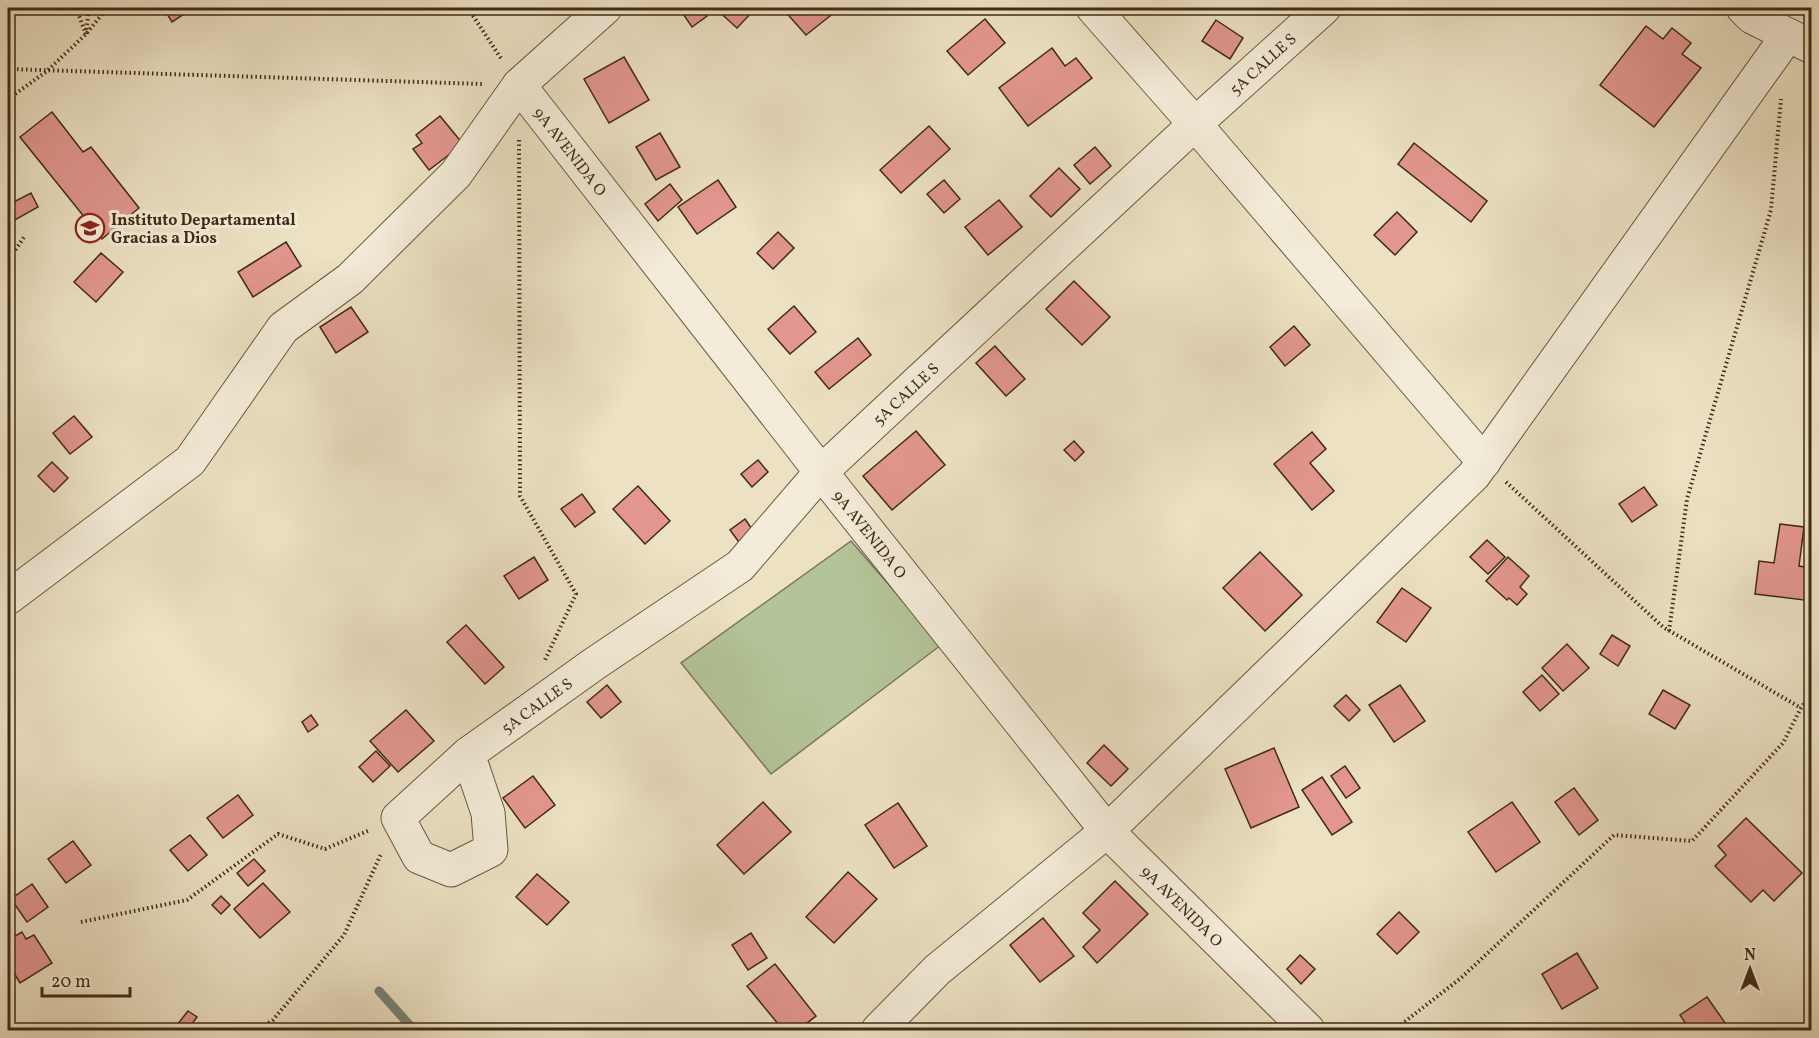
<svg xmlns="http://www.w3.org/2000/svg" width="1819" height="1038" font-family="Vollkorn,serif">
<style>
.green{fill:#b3c498;stroke:#7a7857;stroke-width:1.5}
.lines{fill:none;stroke-linecap:round;stroke-linejoin:round}
.stream{stroke:#768278;stroke-width:9}
.building{fill:#e2968f;stroke:#412b16;stroke-width:1.5}
.street-casing{stroke:#6c5841;stroke-width:35}
.path{stroke:#412b16;stroke-width:4;stroke-dasharray:1.5 3;stroke-linecap:butt}
.street{stroke:#f3ecd8;stroke-width:33}
.labels{text-anchor:middle;stroke-width:6;stroke-linejoin:round;paint-order:stroke}
.street-label{font-size:16px;fill:#412b16;stroke:#f3ecd8}
.poi-label{font-size:16px;font-weight:bold;fill:#412b16;stroke:#f3ecd8;text-anchor:start}
</style>
<rect width="100%" height="100%" fill="#ece1c3"/>
<filter id="stains"><feTurbulence type="fractalNoise" baseFrequency=".00333" numOctaves="4"/><feColorMatrix values="0 0 0 0 .2 0 0 0 0 .09 0 0 0 0 .02 0 0 0 .5 -.17"/></filter>
<radialGradient id="worn" r=".72"><stop offset=".6" stop-color="#630" stop-opacity="0"/><stop offset="1" stop-color="#630" stop-opacity=".3"/></radialGradient>
<path class="green" d="M851 541 941 645 771 774 681 663Z"/>
<g class="lines">
<path class="stream" d="M379 991 414 1030"/>
</g>
<g class="building">
<path d="M166 8H191L192 9 172 22 164 9Z"/>
<path d="M685 8H701L707 16 692 27 681 11Z"/>
<path d="M715 8H753L755 9 737 28Z"/>
<path d="M782 8H840L806 35Z"/>
<path d="M985 19 1005 43 968 75 947 51Z"/>
<path d="M1216 20 1243 38 1230 59 1202 41Z"/>
<path d="M1646 26 1663 39 1672 28 1691 43 1682 54 1701 68 1654 127 1600 85Z"/>
<path d="M1052 48 1065 66 1076 58 1092 78 1028 126 999 88Z"/>
<path d="M624 57 649 100 609 123 584 79Z"/>
<path d="M52 112 83 152 91 147 139 208 102 239 20 137Z"/>
<path d="M440 116 463 144 429 170 413 149 422 143 416 135Z"/>
<path d="M929 126 950 149 901 193 880 170Z"/>
<path d="M660 133 680 167 656 180 636 147Z"/>
<path d="M1414 143 1487 201 1471 222 1398 164Z"/>
<path d="M1095 147 1111 166 1090 184 1074 165Z"/>
<path d="M1059 168 1080 189 1051 217 1030 196Z"/>
<path d="M718 180 736 207 697 234 678 207Z"/>
<path d="M944 180 960 199 944 213 927 194Z"/>
<path d="M670 184 682 200 658 221 645 204Z"/>
<path d="M31 193 38 207 13 221 8 210V205Z"/>
<path d="M999 200 1022 227 988 255 965 227Z"/>
<path d="M1397 212 1417 232 1395 255 1374 235Z"/>
<path d="M778 232 794 248 773 269 757 253Z"/>
<path d="M286 242 301 266 253 297 238 272Z"/>
<path d="M101 253 123 272 96 302 74 282Z"/>
<path d="M1074 281 1110 317 1082 345 1046 309Z"/>
<path d="M794 306 816 332 790 354 768 329Z"/>
<path d="M351 307 368 332 336 353 320 327Z"/>
<path d="M1294 326 1310 345 1285 366 1270 347Z"/>
<path d="M858 338 871 355 829 389 815 372Z"/>
<path d="M995 346 1025 379 1006 396 976 363Z"/>
<path d="M74 416 92 437 70 454 53 433Z"/>
<path d="M916 431 945 465 892 510 863 476Z"/>
<path d="M1312 432 1326 449 1310 463 1334 491 1312 510 1274 464Z"/>
<path d="M1074 441 1084 452 1075 461 1064 450Z"/>
<path d="M758 460 768 472 752 487 741 474Z"/>
<path d="M52 462 68 478 54 492 38 476Z"/>
<path d="M638 486 670 521 645 544 613 509Z"/>
<path d="M1644 487 1657 505 1632 522 1619 504Z"/>
<path d="M582 494 595 512 575 527 561 509Z"/>
<path d="M745 519 756 535 741 545 730 530Z"/>
<path d="M1780 524 1804 527 1799 566 1812 568V601L1755 594 1759 561 1774 563Z"/>
<path d="M1487 540 1505 557 1488 574 1470 557Z"/>
<path d="M1260 552 1302 595 1265 631 1223 588Z"/>
<path d="M534 557 548 580 519 599 504 576Z"/>
<path d="M1508 557 1529 576 1520 587 1527 594 1517 605 1509 598 1507 600 1486 581Z"/>
<path d="M1402 588 1431 608 1406 642 1377 622Z"/>
<path d="M466 625 504 667 485 684 447 642Z"/>
<path d="M1612 635 1630 646 1618 666 1600 654Z"/>
<path d="M1567 644 1589 668 1563 691 1542 668Z"/>
<path d="M1542 675 1559 694 1540 711 1523 692Z"/>
<path d="M607 685 621 702 601 718 587 702Z"/>
<path d="M1400 685 1425 721 1394 742 1369 705Z"/>
<path d="M1663 690 1690 705 1675 729 1649 714Z"/>
<path d="M1346 695 1360 710 1349 721 1334 706Z"/>
<path d="M406 710 434 741 398 772 370 741Z"/>
<path d="M311 715 318 725 308 732 302 722Z"/>
<path d="M1104 745 1128 769 1111 786 1087 763Z"/>
<path d="M1274 748 1299 807 1251 828 1225 769Z"/>
<path d="M376 751 390 766 373 782 359 767Z"/>
<path d="M1345 766 1360 788 1346 798 1331 776Z"/>
<path d="M533 776 555 805 525 828 503 798Z"/>
<path d="M1322 777 1352 822 1332 835 1302 790Z"/>
<path d="M1574 788 1598 820 1579 835 1555 802Z"/>
<path d="M238 795 253 815 223 838 207 818Z"/>
<path d="M763 802 791 832 744 874 717 845Z"/>
<path d="M1512 802 1540 842 1496 872 1468 832Z"/>
<path d="M898 803 927 846 894 868 865 825Z"/>
<path d="M1746 818 1802 873 1774 901 1763 890 1751 902 1715 866 1726 855 1718 846Z"/>
<path d="M190 835 207 855 188 871 170 850Z"/>
<path d="M73 841 91 865 66 883 48 859Z"/>
<path d="M254 859 265 871 248 886 237 873Z"/>
<path d="M848 872 877 899 834 943 806 917Z"/>
<path d="M537 874 569 902 547 925 516 897Z"/>
<path d="M1115 881 1148 914 1097 963 1083 947 1100 930 1083 913Z"/>
<path d="M263 883 290 912 260 938 234 909Z"/>
<path d="M32 884 48 907 27 922 11 899Z"/>
<path d="M221 896 230 905 221 914 212 905Z"/>
<path d="M1399 912 1419 932 1397 954 1377 934Z"/>
<path d="M1043 918 1074 956 1040 982 1010 945Z"/>
<path d="M22 932 26 939 34 935 52 963 20 983 8 963V951L13 948 8 940Z"/>
<path d="M751 933 767 958 748 970 732 945Z"/>
<path d="M1577 953 1598 988 1562 1009 1542 974Z"/>
<path d="M1300 955 1315 969 1301 984 1287 969Z"/>
<path d="M775 964 816 1016 798 1030H783L747 986Z"/>
<path d="M1707 997 1730 1030H1690L1680 1015Z"/>
<path d="M188 1011 197 1017 191 1025 199 1030H173Z"/>
</g>
<g class="lines">
<g class="street-casing">
<g id="street">
<path d="M1093 8 1195 124 1484 462"/>
<path d="M1743 8 1752 17 1812 47"/>
<path id="s1" d="M519 85 821 472 1107 831 1308 1030"/>
<path d="M8 598 190 461 283 328 350 279 456 174 519 85 605 8"/>
<path id="s2" d="M468 754 488 813 491 850 451 870 419 857 398 818 468 754 594 664 740 566 821 472 1195 124 1324 8"/>
<path d="M878 1030 937 970 1107 831 1474 475 1788 35"/>
</g>
</g>
<g class="path">
<path d="M76 8 86 34"/>
<path d="M468 8 502 60"/>
<path d="M86 34 89 8"/>
<path d="M8 69 483 84"/>
<path d="M8 99 47 71 86 34 107 8"/>
<path d="M519 140 520 496 576 594 545 660"/>
<path d="M8 261 24 237"/>
<path d="M1506 482 1663 627 1801 708"/>
<path d="M1669 631 1687 499 1771 210 1781 99"/>
<path d="M81 922 187 900 278 834 325 849 370 830"/>
<path d="M257 1030 273 1020 344 935 381 854"/>
<path d="M1394 1030 1461 978 1614 835 1692 841 1783 743 1801 708 1812 692"/>
</g>
<use href="#street" class="street"/>
</g>
<defs>
<g id="school-ring" transform="scale(1.5)"><circle r="9.5" fill="#f3ecd8" stroke="#8f2418" stroke-width="1.5"/><path d="M0-5L7-2L0 1L-7-2ZM-4 1L0 2.5L4 1V4Q0 6-4 4Z" fill="#8f2418"/></g>
</defs>
<g fill-rule="evenodd">
<use href="#school-ring" x="90" y="228"/>
</g>
<g class="labels">
<g class="street-label">
<text dy="6" stroke="none"><textPath href="#s2" startOffset="1374">5A CALLE S</textPath></text>
<text dy="6" stroke="none"><textPath href="#s1" startOffset="84">9A AVENIDA O</textPath></text>
<text dy="6" stroke="none"><textPath href="#s2" startOffset="888">5A CALLE S</textPath></text>
<text dy="6" stroke="none"><textPath href="#s1" startOffset="570">9A AVENIDA O</textPath></text>
<text dy="6" stroke="none"><textPath href="#s2" startOffset="402">5A CALLE S</textPath></text>
<text dy="6" stroke="none"><textPath href="#s1" startOffset="1056">9A AVENIDA O</textPath></text>
</g>
<g class="poi-label">
<text x="111" y="225">Instituto Departamental<tspan x="111" dy="18">Gracias a Dios</tspan></text>
</g>
</g>
<rect width="1819" height="1038" fill="none" stroke="#ece1c3" stroke-width="30"/>
<rect x="9" y="9" width="1801" height="1020" fill="none" stroke="#412b16" stroke-width="3"/>
<rect x="15" y="15" width="1789" height="1008" fill="none" stroke="#412b16" stroke-width="1.5"/>
<g transform="translate(1750 969)" stroke="#f3ecd8" stroke-width="4.5" paint-order="stroke">
<path d="M0-4.5L10 22L0 15L-10 22Z" fill="#412b16"/>
<text y="-9" font-size="16" font-weight="bold" text-anchor="middle" fill="#412b16">N</text>
</g>
<path d="M42 987v9h88v-9" fill="none" stroke="#412b16" stroke-width="3"/>
<text x="51" y="987" font-size="18" fill="#412b16" stroke="#f3ecd8" stroke-width="4.5" paint-order="stroke">20 m</text>
<rect width="100%" height="100%" filter="url(#stains)"/>
<rect width="100%" height="100%" fill="url(#worn)"/>
</svg>
